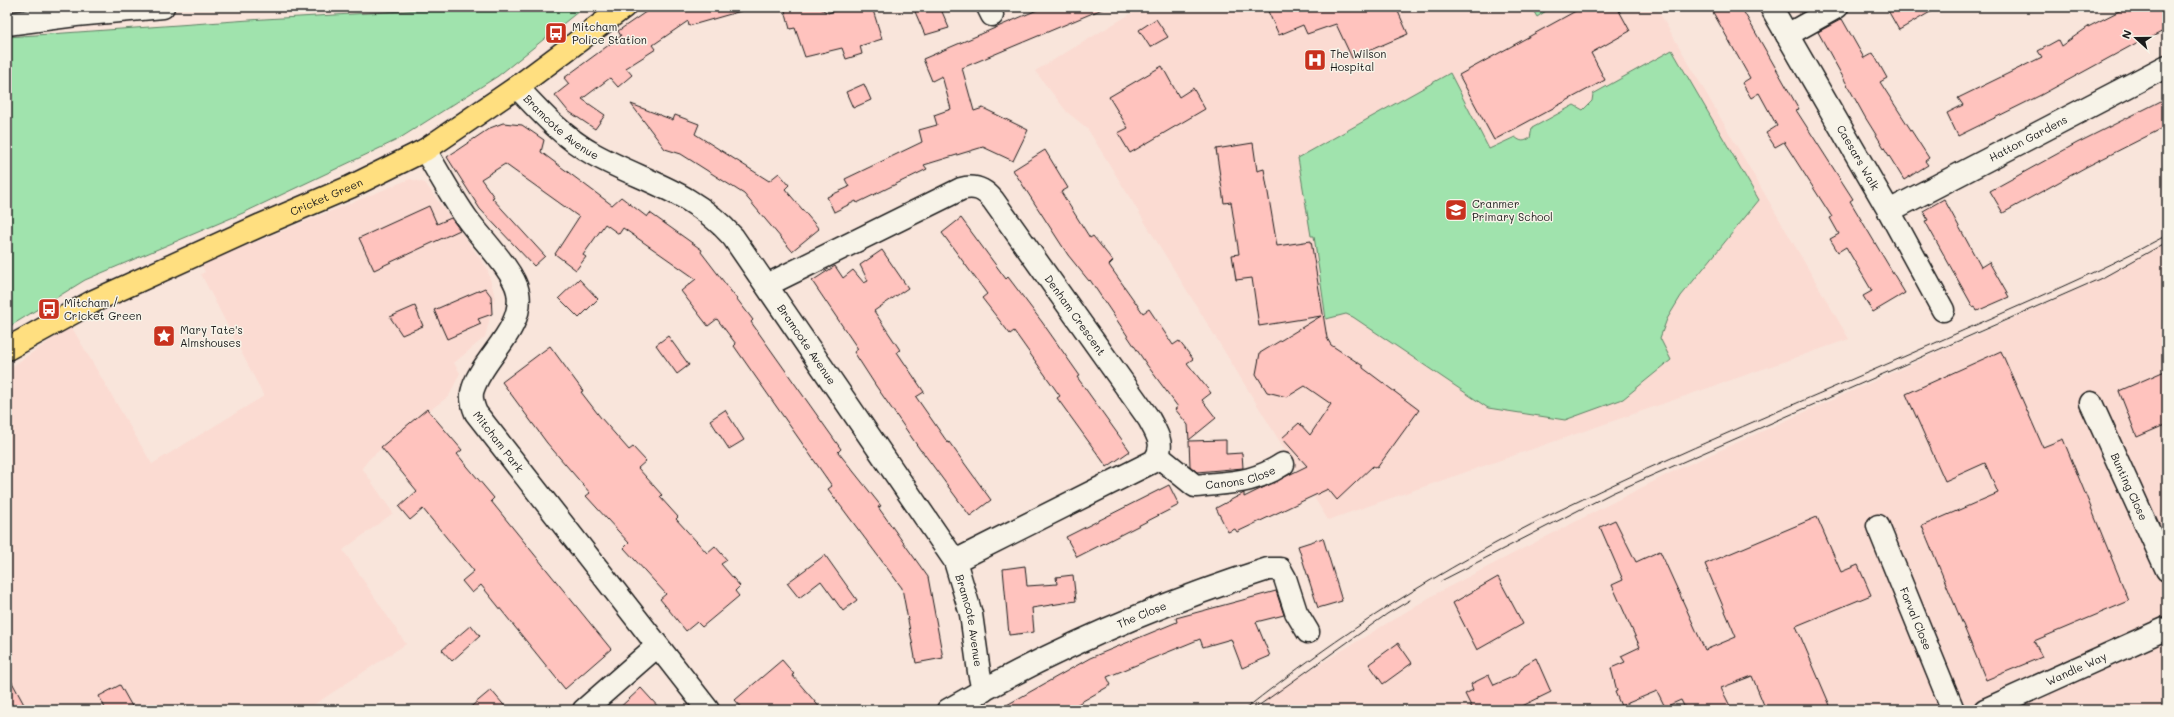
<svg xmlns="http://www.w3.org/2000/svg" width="2174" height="717" font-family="Mali,sans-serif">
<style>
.built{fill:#fbdbd2}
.green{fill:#a0e3ad;stroke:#5e8064}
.building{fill:#ffc3be;stroke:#1c1c1c}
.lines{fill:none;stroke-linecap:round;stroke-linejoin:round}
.minor-casing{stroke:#1c1c1c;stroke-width:25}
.major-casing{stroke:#1c1c1c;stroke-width:25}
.minor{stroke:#f7f3e8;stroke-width:22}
.major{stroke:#ffdf80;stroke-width:22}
.tram{stroke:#1c1c1c;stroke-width:1}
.labels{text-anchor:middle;stroke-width:3;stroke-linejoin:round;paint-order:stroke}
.poi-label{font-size:11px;fill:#1c1c1c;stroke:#f7f3e8;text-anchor:start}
.street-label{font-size:11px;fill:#1c1c1c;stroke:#f7f3e8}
</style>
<rect width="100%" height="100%" fill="#f9e5db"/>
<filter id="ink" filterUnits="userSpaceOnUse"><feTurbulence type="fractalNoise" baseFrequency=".025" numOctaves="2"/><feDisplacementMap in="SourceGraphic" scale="8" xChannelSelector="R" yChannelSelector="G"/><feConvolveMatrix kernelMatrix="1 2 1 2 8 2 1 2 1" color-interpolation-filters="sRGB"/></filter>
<g filter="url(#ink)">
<g class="built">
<path d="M1142 7H1656L1849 339 1328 520 1087 128 1067 112 1035 71Z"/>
<path d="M410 179 425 183 487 268 495 297 485 337 454 363 460 373 449 396 421 417 370 458 362 468 393 513 343 550 406 644 306 710H7V370L71 326 152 464 264 396 201 274 205 272 201 264Z"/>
<path d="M2167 242V710H1270L1262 699 1437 593 1672 472 2105 277Z"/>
</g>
<g class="green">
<path d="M475 7H584L498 76 397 140 243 213 85 280 7 328V37L264 19Z"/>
<path d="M1531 7H1552L1537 17Z"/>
<path d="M1672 50 1759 200 1681 296 1667 319 1660 338 1671 360 1623 399 1565 420 1488 408 1353 317 1346 314 1326 319 1314 236H1311L1298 158 1450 73 1489 149 1515 137C1521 142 1524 142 1530 138L1532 128 1574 105 1583 110 1592 101 1593 94Z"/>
</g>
<g class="building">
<path d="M653 7H740L741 11 689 26 688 21 653 45 656 49 626 68 632 75 618 87 610 78 582 99 605 115 595 129 568 111 555 95 569 84 564 78 621 36 618 31Z"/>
<path d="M784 7H818L828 13 847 7H872L882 39 860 46 862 54 846 59 842 48 805 57 795 28 790 29Z"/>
<path d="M913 7H940L949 28 925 35Z"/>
<path d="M1044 7H1107L962 68 974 111 983 108 1028 130 1013 161 983 147 924 165 927 169 857 203 856 201 834 212 827 197 849 187 845 179 922 142 919 130 937 125 934 115 951 109 942 76 932 81 923 59Z"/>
<path d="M1266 7H1396L1408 34 1352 58 1336 24 1307 34 1303 25 1279 35Z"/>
<path d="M1583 7H1617L1630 31 1591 53 1605 80 1494 140 1459 75Z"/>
<path d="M1710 7H1741L1799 109 1796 110 1853 199 1850 201 1905 293 1873 312 1863 296 1872 291 1846 247 1838 252 1830 239 1839 234 1830 218 1832 217 1784 142 1775 147 1766 133 1777 126 1759 93 1751 98 1742 83 1750 78Z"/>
<path d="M1886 7H1939L1899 30Z"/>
<path d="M2127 7H2167V29L2141 43 2140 41 2041 95 1958 136 1947 113 1963 105 1958 98 2042 57 2038 51 2058 40 2061 46 2088 27Z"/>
<path d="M1156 19 1168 37 1150 47 1139 30Z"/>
<path d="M1842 19 1864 58 1873 53 1887 78 1880 82 1929 158 1925 161 1928 165 1904 180 1865 117 1818 32Z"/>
<path d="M1162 66 1179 97 1193 88 1205 109 1130 153 1118 133 1128 128 1109 97Z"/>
<path d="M864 84 871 100 853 108 846 92Z"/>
<path d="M2167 98V126L2086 167 2003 213 1990 191 2077 143Z"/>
<path d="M631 104 673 120 675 115 699 124 695 134 769 181 779 173 789 185 785 189 819 229 792 251 744 194 681 154 665 149Z"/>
<path d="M503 123 522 125 544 140 541 152 612 205 621 197 647 217 650 213 702 250 701 252 753 320 751 322 841 449 838 452 881 506 878 507 928 577 943 658 916 663 902 588 828 489 832 486 734 346 736 344 717 319 708 326 681 291 696 279 623 228 619 234 605 224 583 255 586 257 576 270 555 254 579 217 505 164 481 179 494 197 492 198 545 256 534 266 480 209 447 157 490 128Z"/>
<path d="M1253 143 1257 171 1264 169 1277 246 1311 241 1327 338 1331 345 1363 366V368L1419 410 1377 468 1373 466 1337 500 1328 489 1237 532 1235 529 1228 532 1216 508 1244 493V497L1307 466 1282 438 1299 423 1310 435 1331 404 1305 386 1287 397 1267 392 1256 374 1260 353 1321 316 1259 326 1252 278 1236 280 1232 255 1239 254 1231 202 1224 203 1216 149Z"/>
<path d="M1045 150 1068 188 1061 192 1090 238 1093 236 1113 261 1109 265 1143 313 1149 309 1173 345 1179 341 1193 359 1187 363 1211 393 1202 400 1216 418 1189 440 1188 425 1175 409 1178 407 1147 365 1090 280 1089 281 1068 255 1013 170Z"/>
<path d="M1944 199 1981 267 1989 262 2009 297 1977 311 1975 306 1973 307 1925 221 1928 220 1923 211Z"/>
<path d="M429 206 437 224 451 218 460 230 374 270 359 238Z"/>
<path d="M961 218 1006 279 1008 277 1042 322 1080 376 1077 377 1130 451 1107 467 1057 398 1060 396 1014 331 1010 334 982 298 987 294 942 233Z"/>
<path d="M882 250 908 288 874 311 900 350 897 352 924 392 916 397 948 443 949 442 991 500 970 516 922 451H921L876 386 854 352 858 349 812 281 835 266 843 278 853 270 864 283 868 281 860 265Z"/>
<path d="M579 279 598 299 579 318 559 298Z"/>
<path d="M485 288 491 296 492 314 478 319 481 324 447 339 434 310Z"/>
<path d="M415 306 423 326 402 335 390 317Z"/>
<path d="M668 336 689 365 677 374 656 345Z"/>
<path d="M550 346 583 391 581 392 601 418 629 450 633 447 646 461 638 468 662 495 660 497 678 517 676 519 707 553 715 546 727 560 721 564 740 586 735 591 739 596 702 627 697 622 686 631 660 599 666 594 624 548 629 543 586 496 590 493 547 443 502 382Z"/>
<path d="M2001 351 2043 447 2063 439 2129 601 2034 641 2042 657 1986 680 1922 526 1998 493 1985 463 1945 481 1906 394Z"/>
<path d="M2167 370V424L2137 437 2119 391Z"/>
<path d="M427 409 462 450 457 454 494 498 491 501 611 649 565 689 481 585 472 593 462 581 474 571 423 509 410 520 399 507 417 491 381 447Z"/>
<path d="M725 410 744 440 729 449 710 420Z"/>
<path d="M1226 440V454L1242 453 1243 468 1197 472 1190 466 1189 441Z"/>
<path d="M1169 485 1179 505 1077 557 1066 537Z"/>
<path d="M1817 517 1841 572 1858 565 1871 595 1796 626 1832 710H1766L1752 676 1721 688 1732 710H1686L1681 700 1665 707 1657 691 1621 706 1615 692 1617 691 1611 668 1625 662 1621 656 1640 647 1612 585 1623 580 1600 527 1615 520 1636 562 1660 551 1705 650 1736 637 1705 564Z"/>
<path d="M1323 538 1342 601 1318 608 1298 546Z"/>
<path d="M825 555 857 600 843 611 821 581 799 598 787 583Z"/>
<path d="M1025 566 1027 586 1057 584 1056 577 1073 575 1076 601 1032 608 1034 632 1009 635 1003 569Z"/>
<path d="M1498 577 1523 624 1477 650 1453 603Z"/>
<path d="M1276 591 1284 615 1256 622 1270 656 1242 668 1231 639 1203 647 1200 639 1107 677 1111 685 1067 710H998L1090 658 1177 622 1176 618Z"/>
<path d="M471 625 480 636 452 661 442 650Z"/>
<path d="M1398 643 1412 663 1383 684 1369 664Z"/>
<path d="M1536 658 1551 692 1514 710H1473L1465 694 1473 690 1471 684 1489 675 1494 685 1517 675 1524 665Z"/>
<path d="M782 660 794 674 792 675 822 710H744L735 700Z"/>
<path d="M7 673 27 710H7Z"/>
<path d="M120 685 134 710H106L99 696Z"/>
<path d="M641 688 661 710H617Z"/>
<path d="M491 690 508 710H467Z"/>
</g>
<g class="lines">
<g class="minor-casing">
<g id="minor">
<path d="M988 7 992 15"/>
<path id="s1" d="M1771 7 1889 211 1943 310"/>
<path d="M7 24 76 15 163 7"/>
<path d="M1787 35 1837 7"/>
<path id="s2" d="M517 87C541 113 564 138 595 155 647 183 692 191 733 237L955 561 971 614 979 672 983 691"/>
<path id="s3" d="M425 150C439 173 452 198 468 220 481 238 514 271 518 292 525 329 483 357 473 389 470 397 473 406 476 413L708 710"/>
<path id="s4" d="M1889 211 2167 66"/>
<path id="s5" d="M767 285 961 189C975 185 984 189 993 200L1149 419C1157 434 1166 446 1154 461L955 561"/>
<path id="s6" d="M2091 403 2167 570"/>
<path id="s7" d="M1158 456 1195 486C1230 482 1253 484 1283 464"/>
<path id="s8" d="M1878 526 1953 710"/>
<path d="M584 710 657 646"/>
<path id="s9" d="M948 710C1051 650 1155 605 1268 569H1280L1285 578 1296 612 1308 632"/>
<path id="s10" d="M1985 710 2167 628"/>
</g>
</g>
<g class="major-casing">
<g id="major">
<path id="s11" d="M7 349 94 301 261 225 350 187 425 150 517 87 624 7"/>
</g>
</g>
<use href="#minor" class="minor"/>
<use href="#major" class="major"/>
<g class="tram">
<path d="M1441 581 1612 493 2104 277 2167 242"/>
<path d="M1254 709 1387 614 1410 600"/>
<path d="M1244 710C1339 634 1443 568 1552 514 1677 452 1807 400 1935 343 2013 308 2092 276 2167 235"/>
</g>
</g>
</g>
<defs>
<g id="bus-square" transform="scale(1.15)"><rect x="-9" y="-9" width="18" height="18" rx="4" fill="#c8321e" stroke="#f7f3e8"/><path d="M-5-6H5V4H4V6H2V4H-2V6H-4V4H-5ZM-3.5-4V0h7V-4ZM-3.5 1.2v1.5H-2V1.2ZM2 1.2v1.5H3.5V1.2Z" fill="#fff"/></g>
<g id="hospital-square" transform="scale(1.15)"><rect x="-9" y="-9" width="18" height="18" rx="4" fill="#c8321e" stroke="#f7f3e8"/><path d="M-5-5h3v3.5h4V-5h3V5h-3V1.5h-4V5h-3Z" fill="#fff"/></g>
<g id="school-square" transform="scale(1.15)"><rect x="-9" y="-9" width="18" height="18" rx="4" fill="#c8321e" stroke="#f7f3e8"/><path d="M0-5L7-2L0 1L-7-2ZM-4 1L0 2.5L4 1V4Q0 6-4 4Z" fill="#fff"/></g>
<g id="sight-square" transform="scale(1.15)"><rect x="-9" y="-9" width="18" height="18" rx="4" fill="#c8321e" stroke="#f7f3e8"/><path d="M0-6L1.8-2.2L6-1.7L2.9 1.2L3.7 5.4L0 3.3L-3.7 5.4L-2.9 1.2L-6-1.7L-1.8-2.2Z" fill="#fff"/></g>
</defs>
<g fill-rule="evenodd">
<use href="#bus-square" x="556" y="33"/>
<use href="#hospital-square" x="1315" y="60"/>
<use href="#school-square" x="1456" y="210"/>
<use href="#bus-square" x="49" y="309"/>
<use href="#sight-square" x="164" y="336"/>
</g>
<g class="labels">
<g class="poi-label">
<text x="572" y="31">Mitcham<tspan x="572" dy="13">Police Station</tspan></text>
<text x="1330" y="58">The Wilson<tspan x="1330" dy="13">Hospital</tspan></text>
<text x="1472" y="208">Cranmer<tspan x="1472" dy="13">Primary School</tspan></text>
<text x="64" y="307">Mitcham /<tspan x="64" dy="13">Cricket Green</tspan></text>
<text x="180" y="334">Mary Tate's<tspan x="180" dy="13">Almshouses</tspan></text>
</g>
<g class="street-label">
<text dy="4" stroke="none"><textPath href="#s2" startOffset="60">Bramcote Avenue</textPath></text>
<text dy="4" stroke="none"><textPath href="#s4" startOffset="157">Hatton Gardens</textPath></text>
<text dy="4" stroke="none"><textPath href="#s1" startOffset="174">Caesars Walk</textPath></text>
<text dy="4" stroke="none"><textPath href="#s11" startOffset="354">Cricket Green</textPath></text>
<text dy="4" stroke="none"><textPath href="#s5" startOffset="394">Denham Crescent</textPath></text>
<text dy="4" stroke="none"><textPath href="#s2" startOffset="396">Bramcote Avenue</textPath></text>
<text dy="4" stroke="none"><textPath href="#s3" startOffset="341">Mitcham Park</textPath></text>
<text dy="4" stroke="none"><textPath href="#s7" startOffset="94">Canons Close</textPath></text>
<text dy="4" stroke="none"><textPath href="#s6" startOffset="92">Bunting Close</textPath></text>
<text dy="4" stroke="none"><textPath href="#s9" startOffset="216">The Close</textPath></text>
<text dy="4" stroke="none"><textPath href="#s8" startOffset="100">Forval Close</textPath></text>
<text dy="4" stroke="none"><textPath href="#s2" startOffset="720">Bramcote Avenue</textPath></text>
<text dy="4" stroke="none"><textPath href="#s10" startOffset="100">Wandle Way</textPath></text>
</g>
</g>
<rect width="2174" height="717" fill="none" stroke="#f7f3e8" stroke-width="24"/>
<rect x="12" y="12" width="2150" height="693" fill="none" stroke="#1c1c1c" stroke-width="1.5" filter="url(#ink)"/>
<g transform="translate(2136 38) rotate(291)" stroke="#f7f3e8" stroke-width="3" paint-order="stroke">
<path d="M0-3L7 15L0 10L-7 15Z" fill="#1c1c1c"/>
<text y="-6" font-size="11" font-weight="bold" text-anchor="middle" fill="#1c1c1c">N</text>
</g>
</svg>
